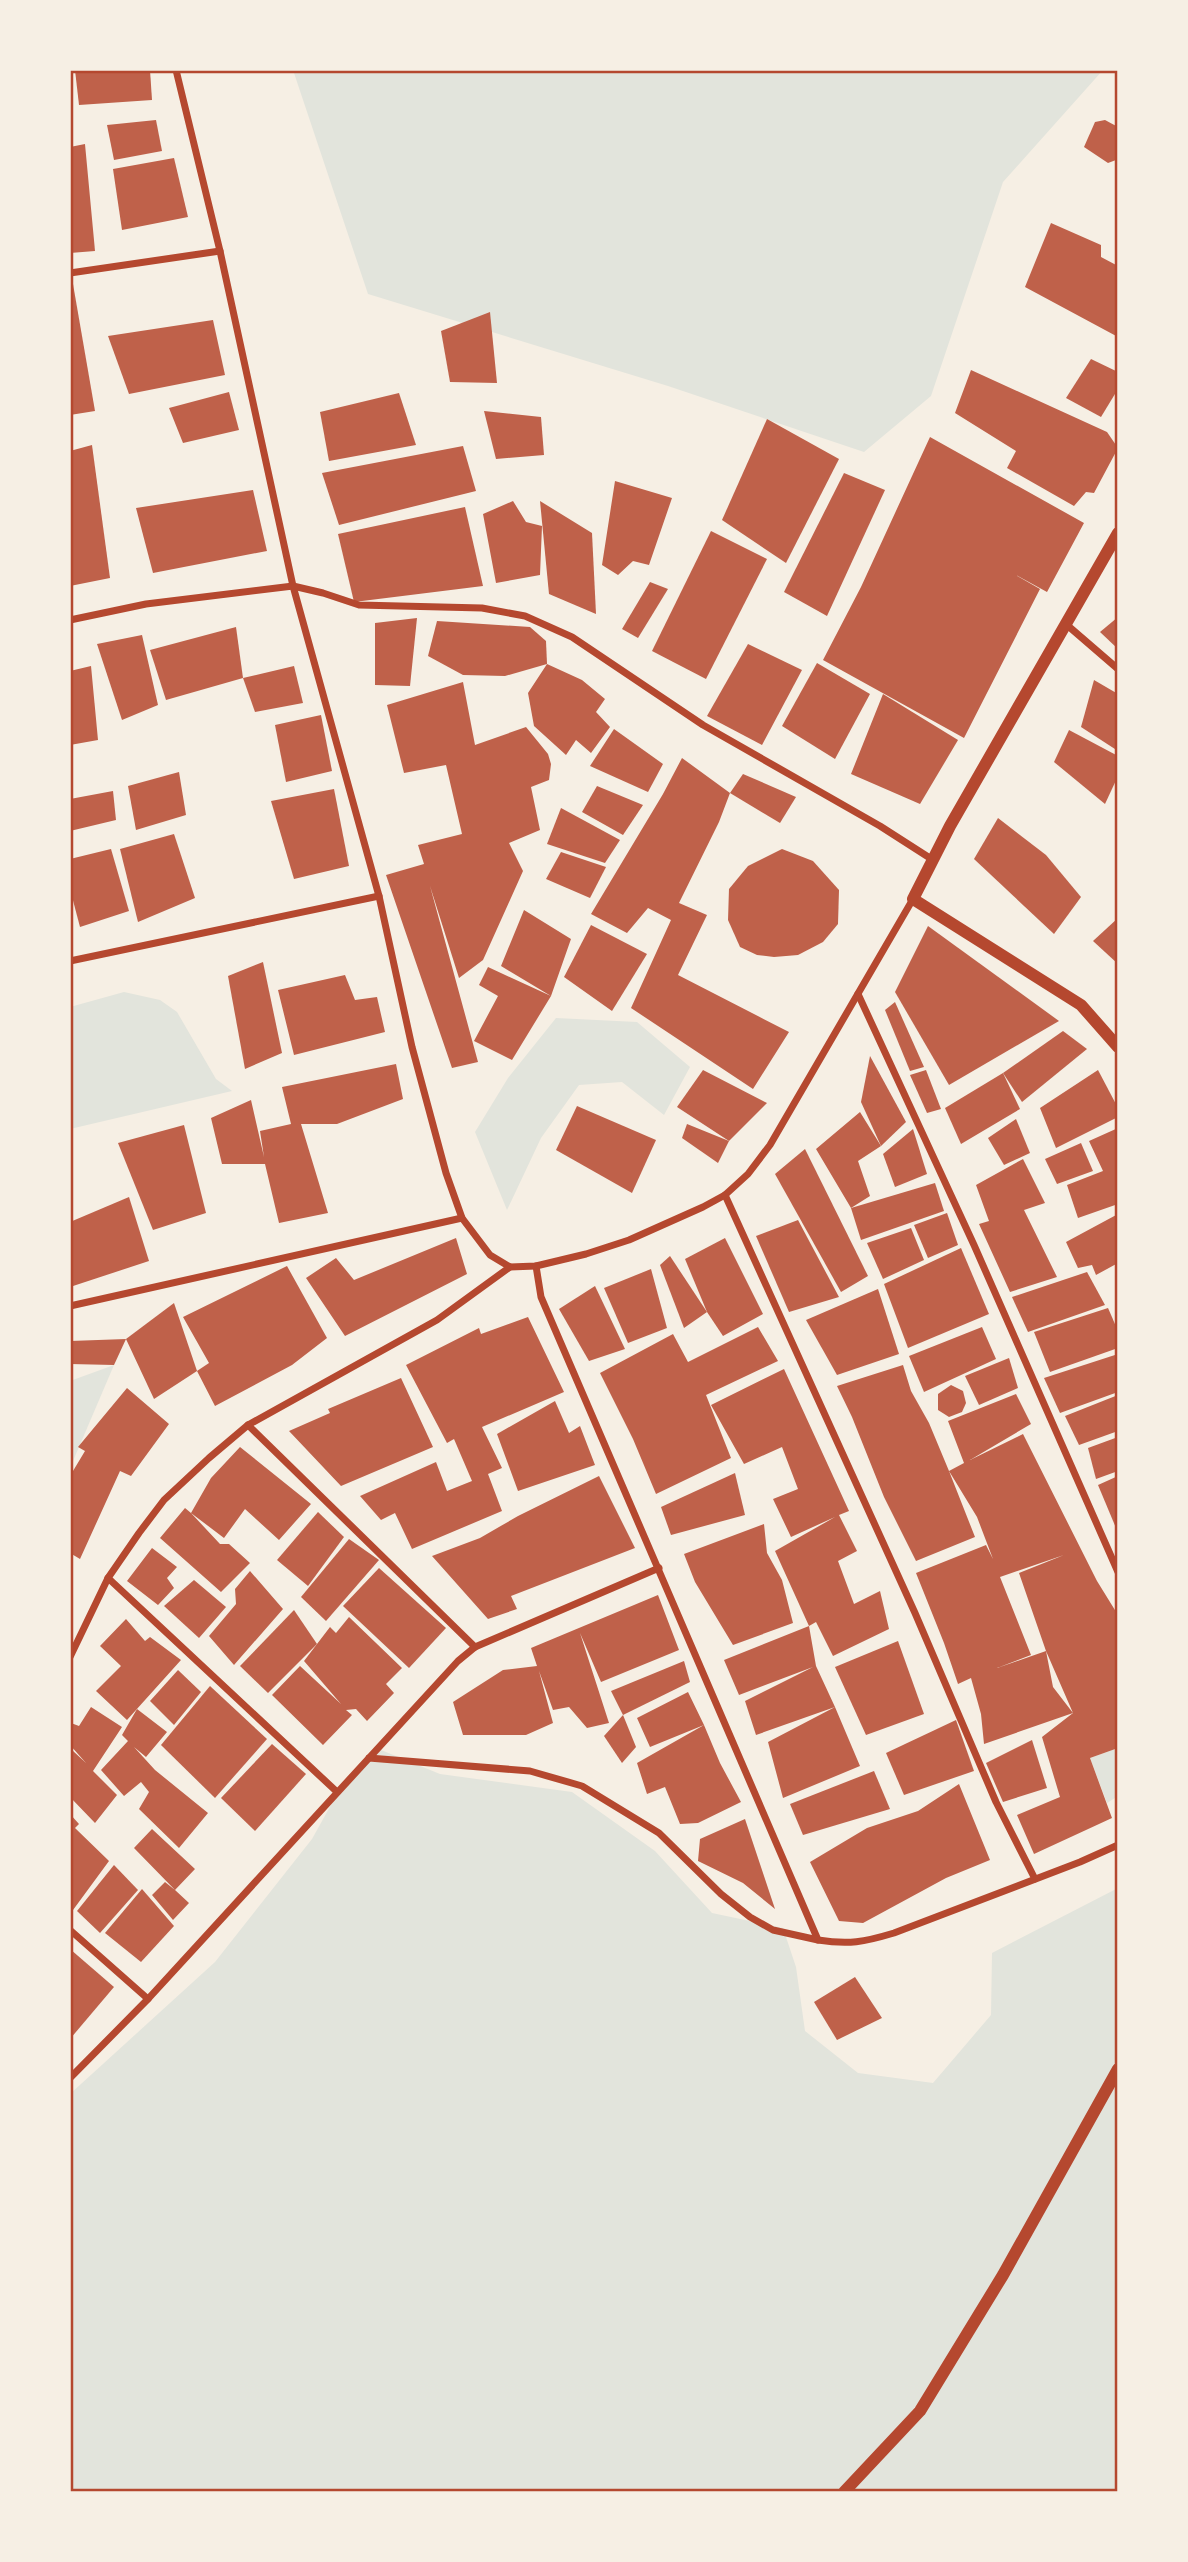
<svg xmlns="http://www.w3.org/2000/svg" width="1188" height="2562" font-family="'Alegreya Sans',sans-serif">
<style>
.green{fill:#e2e4dc}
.building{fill:#bf614a}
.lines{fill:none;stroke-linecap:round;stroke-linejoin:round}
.minor{stroke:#b5482f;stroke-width:7}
.tertiary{stroke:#b5482f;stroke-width:12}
.neatline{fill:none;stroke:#b5482f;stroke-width:2.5}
</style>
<rect width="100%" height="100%" fill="#f6efe4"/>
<g class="green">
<path d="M293 70H1103L1003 182 931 396 864 452 668 386 368 294Z"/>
<path d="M124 992 160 1000 177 1012 216 1079 232 1091 70 1129V1007Z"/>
<path d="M556 1018 637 1022 690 1067 664 1115 622 1082 579 1085 541 1138 507 1210 475 1132 508 1078Z"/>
<path d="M114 1365 70 1468V1381Z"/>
<path d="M1118 1748V1796L1107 1803 1090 1758Z"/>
<path d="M381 1750 440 1774 572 1792 655 1851 712 1913 783 1928 796 1967 805 2031 858 2073 933 2083 991 2015 992 1953 1118 1888V2492H70V2094L215 1962 312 1839 337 1794Z"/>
</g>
<g class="building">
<path d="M75 70H150L152 100 79 105Z"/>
<path d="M156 120 162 151 114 160 107 125Z"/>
<path d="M1105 120 1118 127V156L1116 160 1108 163 1084 147 1095 122Z"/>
<path d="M85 144 95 251 70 253V147Z"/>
<path d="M174 158 188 217 122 230 113 169Z"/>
<path d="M1051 223 1101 245V257L1118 266V337L1025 287Z"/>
<path d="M73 284 95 411 70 415V285Z"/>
<path d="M490 312 497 383 450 382 441 331Z"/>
<path d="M213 320 225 375 129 394 108 336Z"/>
<path d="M1091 359 1118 372V389L1101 417 1066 398Z"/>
<path d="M971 370 1107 432 1118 448 1094 493 1086 492 1074 506 1007 468 1016 451 955 413Z"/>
<path d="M229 392 239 430 183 443 169 408Z"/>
<path d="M399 393 416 445 329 461 320 412Z"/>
<path d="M484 411 541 417 544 455 496 459Z"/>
<path d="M767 419 839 459 786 563 722 520Z"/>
<path d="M930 437 1084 523 1047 592 1014 574 1040 589 964 738 823 660 861 587Z"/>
<path d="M92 445 110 578 70 586V451Z"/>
<path d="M463 446 476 491 339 525 322 473Z"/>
<path d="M844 473 885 490 827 616 784 592Z"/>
<path d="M615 481 672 498 649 565 633 561 618 575 602 565Z"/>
<path d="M253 490 267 551 153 573 136 508Z"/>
<path d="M513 501 526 522 542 526 540 575 496 583 483 514Z"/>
<path d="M540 501 592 533 596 614 549 594Z"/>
<path d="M465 507 483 586 354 602 338 534Z"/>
<path d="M711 531 767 559 706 679 652 651Z"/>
<path d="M650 582 668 589 638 638 622 629Z"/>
<path d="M1118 617V649L1100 632Z"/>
<path d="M417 618 410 686 375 685V623Z"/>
<path d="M437 621 530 627 546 641 547 664 505 676 463 675 428 656Z"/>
<path d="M236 627 243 678 166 700 150 650Z"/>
<path d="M142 635 158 705 122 720 97 644Z"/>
<path d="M748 644 802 670 762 745 707 716Z"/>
<path d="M817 663 870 694 835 759 782 726Z"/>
<path d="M547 664 582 680 605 699 596 712 610 727 591 753 576 740 566 755 534 726 528 693Z"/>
<path d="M91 666 98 740 70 745V671Z"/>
<path d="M294 666 303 703 255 712 243 678Z"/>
<path d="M1094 680 1118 694V751L1081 727Z"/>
<path d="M463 682 475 745 526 727 548 754 551 764 549 780 531 787 540 830 509 843 523 871 483 960 459 978 430 886 478 1062 452 1068 386 875 424 864 418 845 462 834 446 765 404 773 387 705Z"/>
<path d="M883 694 958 740 920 804 851 774Z"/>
<path d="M321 715 332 771 286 782 275 725Z"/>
<path d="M614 729 663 764 648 792 590 766Z"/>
<path d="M1069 730 1118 756V776L1105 804 1054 762Z"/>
<path d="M682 758 730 793 719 822 679 903 707 915 678 975 789 1032 753 1089 631 1008 671 920 648 908 627 933 591 914 663 794Z"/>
<path d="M179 772 186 815 136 830 128 786Z"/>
<path d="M743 774 796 797 780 823 730 793Z"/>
<path d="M597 786 643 805 623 835 582 812Z"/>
<path d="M334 789 349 866 294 879 271 801Z"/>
<path d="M113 791 116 820 70 831V799Z"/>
<path d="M561 808 620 840 605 863 547 844Z"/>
<path d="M998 818 1046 855 1081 897 1054 934 974 859Z"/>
<path d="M174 834 195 898 138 922 120 849Z"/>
<path d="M111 849 129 911 80 927 70 889V859Z"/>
<path d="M782 849 813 861 839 890 838 924 823 942 798 955 774 957 757 955 740 947 728 920 729 889 748 866Z"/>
<path d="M561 852 606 867 590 898 546 879Z"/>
<path d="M524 910 571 939 551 996 512 1060 474 1041 498 996 479 985 488 967 551 996 501 966Z"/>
<path d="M1118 918V964L1093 941Z"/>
<path d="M591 925 647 954 612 1011 564 977Z"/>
<path d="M928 926 1059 1021 949 1085 895 992Z"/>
<path d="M263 962 282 1053 245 1069 228 976Z"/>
<path d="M345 975 355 1000 377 997 385 1032 294 1055 278 990Z"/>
<path d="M895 1002 924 1067 910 1071 885 1010Z"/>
<path d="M1063 1031 1087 1049 1022 1102 1003 1073Z"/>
<path d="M870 1056 906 1122 881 1146 861 1102Z"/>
<path d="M396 1064 403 1099 337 1124H301L328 1213 279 1223 265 1164H222L211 1118 251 1100 264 1157 260 1131 291 1124 282 1087Z"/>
<path d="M703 1070 767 1103 729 1141 677 1107Z"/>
<path d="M926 1070 941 1109 927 1113 910 1075Z"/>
<path d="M1098 1070 1118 1108V1117L1056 1148 1040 1108Z"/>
<path d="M1003 1073 1020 1109 961 1144 945 1108Z"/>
<path d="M577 1106 656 1140 632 1193 556 1150Z"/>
<path d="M860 1112 881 1146 858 1161 870 1196 851 1208 816 1149Z"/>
<path d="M1016 1119 1030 1153 1004 1165 988 1138Z"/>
<path d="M687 1124 729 1141 718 1163 682 1138Z"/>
<path d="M184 1125 206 1213 153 1230 118 1143Z"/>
<path d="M1118 1128V1204L1078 1218 1067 1185 1103 1171 1089 1141Z"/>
<path d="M913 1129 927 1174 895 1187 883 1154Z"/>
<path d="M1081 1143 1093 1171 1057 1184 1045 1159Z"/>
<path d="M805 1149 868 1276 841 1292 775 1174Z"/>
<path d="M1023 1159 1045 1203 1024 1210 1057 1277 1010 1292 979 1224 989 1221 976 1185Z"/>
<path d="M935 1183 944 1211 861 1240 851 1208Z"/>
<path d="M129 1197 149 1261 70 1287V1222Z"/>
<path d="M947 1213 958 1245 928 1258 914 1225Z"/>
<path d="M1118 1214V1263L1096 1275 1092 1265 1078 1268 1066 1242Z"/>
<path d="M798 1220 839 1297 789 1312 756 1236Z"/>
<path d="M911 1228 924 1260 883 1279 867 1243Z"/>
<path d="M456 1238 467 1274 345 1336 306 1278 336 1258 354 1280Z"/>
<path d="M725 1238 763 1314 723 1336 707 1312 685 1259Z"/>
<path d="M961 1248 989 1314 908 1348 884 1284Z"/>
<path d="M670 1256 707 1312 684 1328 660 1265Z"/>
<path d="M287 1266 327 1338 292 1365 215 1406 197 1371 209 1363 183 1317Z"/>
<path d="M651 1269 667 1328 628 1343 604 1288Z"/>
<path d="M1087 1272 1105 1305 1028 1332 1012 1297Z"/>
<path d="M595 1286 625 1349 589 1361 559 1309Z"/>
<path d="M878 1289 899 1354 837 1375 806 1320Z"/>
<path d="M174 1303 197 1371 154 1399 126 1339Z"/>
<path d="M1108 1308 1118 1331V1348L1050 1372 1034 1332Z"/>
<path d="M528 1317 564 1392 482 1427 502 1468 488 1474 502 1511 412 1549 395 1513 381 1520 360 1496 436 1462 447 1491 472 1481 454 1439 447 1443 406 1365 479 1328 481 1334Z"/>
<path d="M758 1327 778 1361 706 1395 731 1458 656 1494 633 1439 600 1373 673 1334 688 1362Z"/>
<path d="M982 1327 996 1359 924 1392 909 1356Z"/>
<path d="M126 1339 114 1365 70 1364V1341Z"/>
<path d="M1118 1354V1392L1060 1413 1044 1378Z"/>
<path d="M1009 1358 1018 1388 979 1405 965 1376Z"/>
<path d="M903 1365 911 1391 929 1423 949 1471 964 1463 948 1421 1016 1394 1031 1424 970 1460 1023 1434 1097 1581 1118 1615V1748L1090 1758 1112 1818 1034 1854 1017 1815 1060 1797 1042 1737 1073 1713 1046 1651 1019 1573 1064 1555 1000 1577 1031 1655 997 1668 1046 1651 1053 1687 1073 1713 984 1744 981 1714 971 1678 958 1684 944 1643 916 1573 986 1545 993 1559 977 1517 949 1471 975 1537 916 1561 884 1497 852 1417 837 1386Z"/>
<path d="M784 1369 849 1511 839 1515 857 1551 838 1561 854 1604 880 1591 889 1629 833 1656 816 1622 809 1626 775 1551 835 1517 791 1537 773 1499 798 1489 782 1447 744 1464 711 1405Z"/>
<path d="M401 1378 433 1447 341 1486 289 1431 330 1413 328 1409Z"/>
<path d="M951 1385 963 1391 966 1403 962 1412 949 1417 938 1410V1394Z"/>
<path d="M127 1388 169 1424 131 1476 120 1471 80 1559 70 1553V1476L85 1451 78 1447Z"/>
<path d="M1118 1395V1431L1079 1445 1065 1416Z"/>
<path d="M555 1401 569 1433 580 1426 595 1465 518 1491 497 1434Z"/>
<path d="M1118 1437V1471L1096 1479 1088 1448Z"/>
<path d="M240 1447 311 1504 279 1540 245 1509 224 1538 191 1513 220 1544H229L250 1563 221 1592 160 1538 185 1508 191 1513 211 1478Z"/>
<path d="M735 1473 745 1515 671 1535 661 1507Z"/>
<path d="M599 1476 635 1548 511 1596 517 1609 488 1619 432 1556 480 1538 518 1516Z"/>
<path d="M1118 1476V1527L1116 1528 1098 1485Z"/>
<path d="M318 1512 344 1537 308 1586 277 1560Z"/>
<path d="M764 1524 767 1553 782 1580 793 1623 733 1645 695 1582 684 1554Z"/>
<path d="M349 1539 379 1560 326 1621 301 1597Z"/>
<path d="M152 1548 177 1567 167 1578 174 1588 158 1605 127 1581Z"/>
<path d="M379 1568 446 1628 409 1668 343 1606Z"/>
<path d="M250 1571 283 1609 234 1665 209 1636 236 1604 235 1589Z"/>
<path d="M194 1580 226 1607 199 1638 164 1606Z"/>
<path d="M658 1595 679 1650 601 1682 580 1633 609 1723 587 1728 569 1707 553 1710 539 1671 553 1723 526 1735H463L453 1702 503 1670 537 1666 531 1648Z"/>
<path d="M294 1610 317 1644 268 1693 240 1666Z"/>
<path d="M349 1617 402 1668 386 1684 394 1693 367 1721 356 1709 346 1710 352 1715 323 1745 272 1695 300 1666 341 1704 304 1661 330 1627 336 1633Z"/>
<path d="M126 1619 145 1641 150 1637 181 1660 127 1720 96 1691 121 1666 100 1646Z"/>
<path d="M809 1626 816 1666 835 1707 860 1766 783 1798 768 1742 835 1707 756 1735 745 1701 813 1667 739 1695 724 1660Z"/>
<path d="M898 1641 924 1714 866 1735 835 1667Z"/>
<path d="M684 1661 690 1682 623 1715 611 1691Z"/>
<path d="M178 1670 201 1692 174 1725 150 1701Z"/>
<path d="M210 1686 267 1739 215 1798 161 1745Z"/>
<path d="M688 1692 704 1725 720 1763 741 1802 698 1823 680 1824 665 1787 647 1794 637 1763 704 1725 650 1747 637 1718Z"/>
<path d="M91 1707 122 1727 93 1771 117 1795 95 1823 70 1797V1753L72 1750 86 1763 70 1745V1725L71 1723 79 1726Z"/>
<path d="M137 1709 167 1732 146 1757 134 1747 155 1770 208 1813 179 1848 139 1809 149 1792 141 1782 124 1796 101 1770 128 1741 122 1735Z"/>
<path d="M623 1715 636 1747 622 1763 604 1736Z"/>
<path d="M956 1720 974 1771 904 1795 886 1753Z"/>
<path d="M1032 1740 1047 1788 1003 1802 986 1763Z"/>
<path d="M272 1744 306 1774 255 1831 221 1798Z"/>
<path d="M874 1771 890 1809 803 1835 790 1804Z"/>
<path d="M959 1784 990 1860 946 1878 863 1923 839 1921 810 1862 867 1828 918 1811Z"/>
<path d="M70 1814 79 1824 75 1828 109 1861 73 1910 70 1907Z"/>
<path d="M745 1819 775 1909 743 1883 698 1861 700 1839Z"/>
<path d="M152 1829 195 1869 175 1890 189 1903 173 1920 152 1895 165 1882 175 1890 134 1848Z"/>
<path d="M114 1865 138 1890 100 1933 77 1911Z"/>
<path d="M142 1889 174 1926 141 1962 105 1933Z"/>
<path d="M70 1949 114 1987 70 2039Z"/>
<path d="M855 1977 882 2018 837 2040 814 2002Z"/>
</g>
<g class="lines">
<g class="minor">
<path d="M176 70 220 251 293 586 379 896 412 1047 446 1173 462 1218 490 1255 510 1267 536 1266 586 1254 629 1240 703 1207 725 1195 748 1174 770 1145 913 899"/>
<path d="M70 273 220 251"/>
<path d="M70 620 146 604 293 586 323 593 359 605 482 608 525 616 572 637 703 725 880 826 933 860"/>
<path d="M1067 625 1118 669"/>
<path d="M70 961 379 896"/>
<path d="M858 994 974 1245 1118 1572"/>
<path d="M725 1195 915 1613 996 1802 1035 1879"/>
<path d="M536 1266 541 1297 818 1940C849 1945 864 1942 894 1933L1080 1862 1118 1845"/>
<path d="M70 1306 462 1218"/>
<path d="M248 1425 475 1647"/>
<path d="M108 1578 336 1791"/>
<path d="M70 1657 108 1578 139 1533 164 1500 209 1458 248 1425 437 1320 510 1267"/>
<path d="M369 1758 530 1771 582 1786 659 1833 721 1894 750 1917 773 1930 818 1940"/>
<path d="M70 1930 148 1999"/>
<path d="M70 2078 148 1999 458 1661 475 1647 659 1568"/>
</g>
<g class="tertiary">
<path d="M1118 533 950 826 913 899 1081 1005 1118 1047"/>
<path d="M844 2492 920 2411 1003 2275 1118 2069"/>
</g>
</g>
<rect width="1188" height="2562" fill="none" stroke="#f6efe4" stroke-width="144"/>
<rect x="72" y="72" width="1044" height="2418" class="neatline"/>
</svg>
